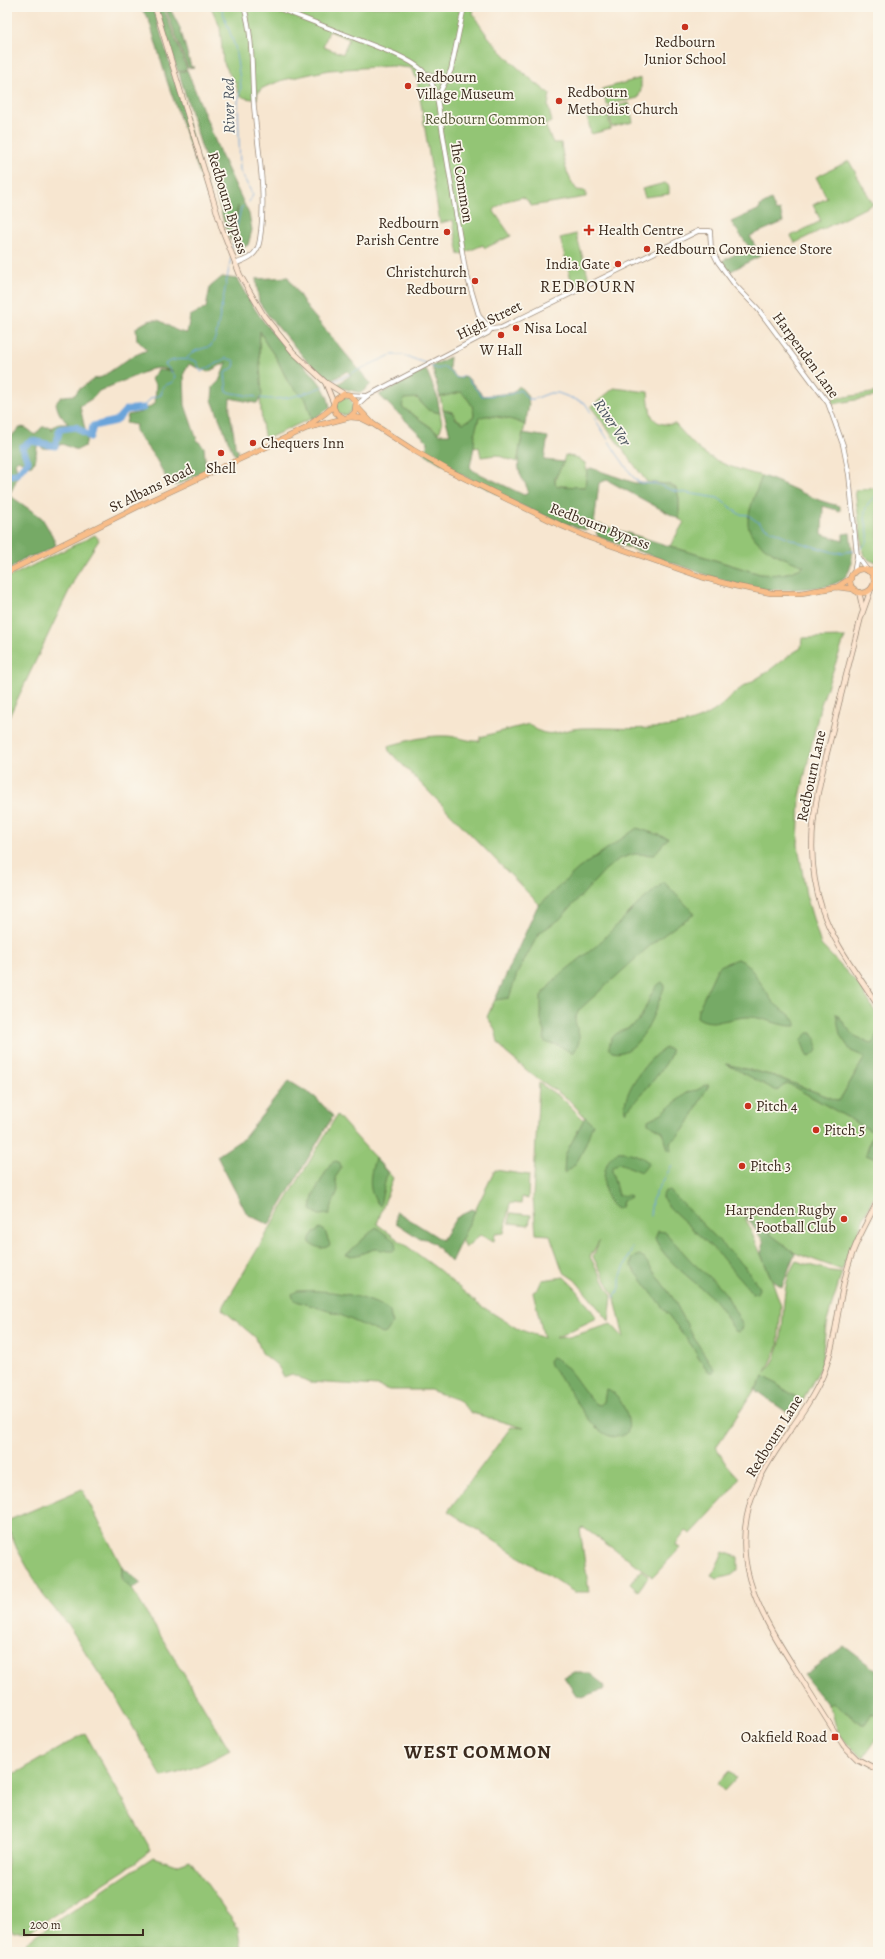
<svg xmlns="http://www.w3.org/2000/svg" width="885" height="1959" font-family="Alegreya,serif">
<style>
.green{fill:#93c575;stroke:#67784a;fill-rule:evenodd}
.forest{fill:#76aa66;stroke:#586a42}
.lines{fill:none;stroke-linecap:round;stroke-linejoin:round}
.stream{stroke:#6ba4da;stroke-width:1}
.river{stroke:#6ba4da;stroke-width:7}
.tertiary-casing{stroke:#987;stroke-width:5.5}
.secondary-casing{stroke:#987;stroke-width:6}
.primary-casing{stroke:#987;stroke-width:6}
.tertiary{stroke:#fff;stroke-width:4}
.secondary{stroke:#fce5d0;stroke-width:4.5}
.primary{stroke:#f8bd89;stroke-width:5}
.poi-dot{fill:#c8321e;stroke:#fbf7ec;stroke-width:1.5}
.labels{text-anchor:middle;stroke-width:3.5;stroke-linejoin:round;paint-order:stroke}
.poi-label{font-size:15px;fill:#3b2a1e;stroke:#fbf7ec;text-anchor:start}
.park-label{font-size:15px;fill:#555838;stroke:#fbf7ec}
.street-label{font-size:15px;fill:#3b2a1e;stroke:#fbf7ec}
.water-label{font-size:16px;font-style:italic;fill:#4c5560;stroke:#fbf7ec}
.quarter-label{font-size:17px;letter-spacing:1px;fill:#3b2a1e;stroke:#fbf7ec}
.district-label{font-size:19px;font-weight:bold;letter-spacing:1px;fill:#3b2a1e;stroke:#fbf7ec}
</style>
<rect width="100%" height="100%" fill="#fbf7ec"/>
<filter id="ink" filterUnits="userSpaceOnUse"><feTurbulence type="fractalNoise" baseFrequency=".025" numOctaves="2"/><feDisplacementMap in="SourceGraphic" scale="8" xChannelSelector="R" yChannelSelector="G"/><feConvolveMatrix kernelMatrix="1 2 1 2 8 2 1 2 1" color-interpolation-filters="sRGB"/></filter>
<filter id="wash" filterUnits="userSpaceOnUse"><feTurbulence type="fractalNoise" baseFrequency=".012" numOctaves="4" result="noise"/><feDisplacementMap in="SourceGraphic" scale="16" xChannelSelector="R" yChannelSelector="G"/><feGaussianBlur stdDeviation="0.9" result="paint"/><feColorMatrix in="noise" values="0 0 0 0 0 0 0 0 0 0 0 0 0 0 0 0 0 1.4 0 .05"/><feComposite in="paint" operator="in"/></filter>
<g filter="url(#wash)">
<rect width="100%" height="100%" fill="#f7e6d0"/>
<g class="green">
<path d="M211 7H474L473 13C486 41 525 76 550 94L548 106 552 122 545 125 553 143H561C563 159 566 176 577 190L586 191V197L531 206 527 200 522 197 506 201 493 210 511 236 485 248 483 245 459 255 453 220 440 223 417 79 411 68 392 66 329 70 283 80 267 86 261 89 257 94V99C243 99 237 97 236 82L233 81 223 61 220 27ZM329 31 349 39 343 54 323 47Z"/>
<path d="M641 78V90L638 98 607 105 602 89Z"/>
<path d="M629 103 633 122 612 127 608 108Z"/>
<path d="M607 110 611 129 591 134 587 115Z"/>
<path d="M849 161 873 204 795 243 791 236 821 221 813 205 827 198 816 177Z"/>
<path d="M665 183 669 186V194L645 197 642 189Z"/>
<path d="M576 234 589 279 573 287 560 238Z"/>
<path d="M260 331 267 345 277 359 288 382 306 400 312 418 266 439C259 433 259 345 260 331Z"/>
<path d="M614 388 648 392C650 412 649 427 675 424 683 432 692 444 701 451 718 464 742 471 762 476L750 511 773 553 805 566C789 574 777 576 760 574L670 546 684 522 679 519V498L676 488 668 484 647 482 591 407Z"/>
<path d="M461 392C468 399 474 405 474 416L468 421 463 423 457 419 452 412 443 410 440 397Z"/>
<path d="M878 392V396L833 404 832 399Z"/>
<path d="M410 397 417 398 428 410 440 413 442 424 440 431 438 432 402 407 403 399Z"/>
<circle cx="344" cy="406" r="9"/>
<path d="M484 415 516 420 525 425 517 462 496 455 481 457 479 447 474 448V433L479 418Z"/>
<path d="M565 455 578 458 585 463 587 471 585 487 558 486 555 484C555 474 563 466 565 455Z"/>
<path d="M878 488V562C871 562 867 559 863 553L855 490Z"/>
<path d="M95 535 99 540 77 574 7 721V578Z"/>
<path d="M845 637 820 707 800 797 798 845 806 895 821 945 860 986 878 1017V1032L873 1044 839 1101 774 1076 728 1065 786 1082 873 1132 866 1154 878 1160V1185L842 1270 795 1253 744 1215 772 1280 781 1306 778 1347 766 1372C794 1340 773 1295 796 1261L831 1271 842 1272 826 1325 821 1367 802 1401 764 1376 716 1447 724 1461 739 1478 730 1492 691 1534 686 1531 675 1545 680 1548 653 1577 584 1528 580 1529 589 1592H574L448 1511 511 1427 524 1428 472 1413 458 1400 430 1390H389L378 1386 309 1382 292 1374 284 1377 278 1366 262 1353 256 1338 222 1309 337 1115 393 1178 377 1224 439 1270 478 1304 518 1329 544 1338 533 1292 538 1289 542 1280 564 1277 577 1290 597 1318 555 1338 569 1337 611 1324 624 1338 614 1295 593 1257 599 1241 590 1257 612 1296 609 1321 575 1280 563 1272 550 1235 536 1234 533 1197 539 1083 563 1099 584 1120 585 1117 568 1099 535 1077 505 1052 498 1042 495 1029 487 1017 539 904 389 751 388 746C407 741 426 735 446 736 458 736 468 742 480 741V737L529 724C549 742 559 729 582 728 623 727 668 734 705 716 718 710 726 701 736 692 744 685 755 680 764 674 777 665 788 655 801 648L802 638Z"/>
<path d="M495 1170 529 1175 528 1199 522 1197 521 1204 510 1203 504 1233 495 1234 494 1241 480 1235 465 1248 461 1239Z"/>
<path d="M510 1213 531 1215 529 1225 509 1223Z"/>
<path d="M82 1489 122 1567 121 1579 132 1589 230 1750C209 1762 186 1772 162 1777L114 1694 98 1672 69 1626 43 1595 17 1549 7 1525V1521Z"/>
<path d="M723 1552 738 1557V1570L732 1575 717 1579 712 1576Z"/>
<path d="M641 1570 649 1576 638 1591 630 1584Z"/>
<path d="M832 1702 862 1724H865L872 1713 878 1716V1737L864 1757C853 1750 840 1739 836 1726 833 1718 834 1713 828 1705Z"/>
<path d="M85 1733 151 1850 125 1870 29 1931 13 1932 7 1924V1776L20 1771Z"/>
<path d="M729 1771 736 1778 724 1791 717 1784Z"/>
<path d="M153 1857 176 1865 190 1860 238 1928 241 1952H33L26 1942Z"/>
</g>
<g class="forest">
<path d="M140 7H152L157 21 210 197 208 198 167 81 149 20Z"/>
<path d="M156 7H163L187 69 178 72Z"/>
<path d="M165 7H169L180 28 191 67H194L188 68Z"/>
<path d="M187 70 220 153 249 214 252 230 248 245 242 248 233 245 238 206 230 241 179 73Z"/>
<path d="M771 200 776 212 780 210 783 222 750 236 760 256 729 272 722 261 749 247 731 222 760 209V206Z"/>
<path d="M222 277 237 279C248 299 260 318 275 336 292 357 328 380 330 408L314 418H312L306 400 288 382 277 359 267 345 260 331 259 349 262 395 257 403H255L230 398C228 416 235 431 235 447L238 450 237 456 233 453 212 400 213 387 219 381 227 362 208 372 189 364 184 373 185 405 197 440 204 447 206 470 177 485H170L156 459 135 431 136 425 126 423 128 415 142 412 155 403 156 385 151 379 158 370 173 371 159 368 152 369 99 391 93 398 80 406 87 439 85 446 77 450 62 444C55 448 49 449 42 448L38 440 35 462 30 466 18 460 15 463C20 475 15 485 9 495L42 518 52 535 56 545 45 552 23 559 7 572 8 440C20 428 20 421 35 435L42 427H51L52 431 53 427 58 424H68C61 415 59 416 56 403 62 394 66 396 75 395L78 390 94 379 102 377 131 357 147 350 137 340 136 328C164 308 163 331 187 333L190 316 206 308 210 287Z"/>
<path d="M288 277 308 309 371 384 361 393 335 386 351 375 347 371 331 381 307 361 270 318 259 302 256 279Z"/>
<path d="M450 357 449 369 457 378 467 377 483 396 512 393 519 386C534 399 528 407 525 425 515 420 490 412 479 418 475 429 475 435 474 447 473 454 471 460 470 467L474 471 524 495 528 493C527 483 522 481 520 473 516 460 520 446 523 433L548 437 544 460 564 462 555 478V484L558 486 585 487 587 471 591 468 635 483 668 484 676 488 679 498V519L607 480 599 483 594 525 592 528 585 530C530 514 474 482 425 454L428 442 379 395 426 369 437 396 440 413 428 410 417 398 404 399 402 407 440 434H450L443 410 452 412 456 419 463 423 468 421 474 416C474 405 468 399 461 392L440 397 432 366Z"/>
<path d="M762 476C788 484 815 502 840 506V511L823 506 822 534 843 541V534L850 533C852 547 855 566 845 577 836 586 823 587 811 588 795 589 779 591 763 589 736 586 709 576 684 567 655 557 627 547 598 537L596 531 598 524 760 574C776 575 790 575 804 566 786 559 746 545 748 520 750 505 757 490 762 476Z"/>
<path d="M637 828 668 838 654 855 634 854 619 859 605 870 560 919 539 933 517 974 509 998 495 1000 537 907 578 869Z"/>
<path d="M664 882 695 914 680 923 653 943 579 1010 575 1019C577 1035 584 1036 574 1052H570C558 1045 561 1045 546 1043L544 1040 545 1032 541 1021V996L557 977 595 947 636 906Z"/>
<path d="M737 959C751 961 764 991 773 1002 779 1009 797 1016 796 1026 779 1027 765 1017 748 1017 732 1017 711 1028 697 1017L698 1010 717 969 722 965Z"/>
<path d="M662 982 664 984V988C656 1008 641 1059 612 1052L609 1049C610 1028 628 1033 639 1020 647 1009 650 988 662 982Z"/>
<path d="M836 1013 853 1035 872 1044 878 1032V1160L866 1155 873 1132 787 1083 777 1091 726 1064 774 1076 839 1101 865 1057 851 1051 840 1035Z"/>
<path d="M808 1033H812C818 1043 821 1052 809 1057L807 1056 801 1040Z"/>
<path d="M666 1048 671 1050C674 1060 633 1104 625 1112 621 1094 649 1055 666 1048Z"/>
<path d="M289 1081 315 1097 333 1116 269 1225 247 1214 217 1156 244 1138Z"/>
<path d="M706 1085H709C696 1105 690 1129 670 1143L671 1151 668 1150 663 1132 648 1123V1120L662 1113 688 1092 697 1090Z"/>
<path d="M585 1117 593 1124C586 1141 581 1165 564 1173L565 1155Z"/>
<path d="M618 1152C629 1151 642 1156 649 1163L642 1172 619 1163 612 1167V1171L618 1195 622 1196 629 1195 631 1197 623 1201 621 1207 617 1209C600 1200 599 1160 618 1152Z"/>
<path d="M375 1158 387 1172 380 1206C366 1191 370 1175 375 1158Z"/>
<path d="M335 1161 339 1162C344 1169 338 1172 335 1178L338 1190 329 1214 319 1215 311 1210 313 1195 330 1164Z"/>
<path d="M665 1191H670L744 1266 758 1285 759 1289 757 1293 753 1294 717 1252 670 1208 662 1198Z"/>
<path d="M472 1209 475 1211 451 1262 434 1244 426 1239 419 1238 396 1223V1211L442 1240 456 1218Z"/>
<path d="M744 1214 795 1253 782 1287 772 1280 761 1254 764 1242Z"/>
<path d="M376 1227 396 1242 395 1250C389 1253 382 1249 375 1249 365 1251 357 1258 346 1255Z"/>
<path d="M320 1228 325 1231 330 1245C322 1251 317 1247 310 1243 308 1236 315 1232 320 1228Z"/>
<path d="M658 1231 665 1232 693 1263 718 1285 726 1294 743 1326 742 1330 739 1332 735 1331C727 1319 720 1304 709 1295 691 1278 666 1262 655 1239Z"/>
<path d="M639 1255 643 1257 673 1298 694 1338 714 1369V1372H709L699 1359 692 1346 631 1266 632 1258Z"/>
<path d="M297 1291C325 1289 368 1295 390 1311L392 1324 386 1333 383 1334 338 1314 296 1301 293 1298 292 1294Z"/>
<path d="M551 1358C569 1361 582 1393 596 1404L600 1405 604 1402 606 1389C619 1390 635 1424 626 1434 601 1449 578 1403 567 1387 562 1380 556 1373 550 1365L549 1361Z"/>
<path d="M764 1376 802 1401 792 1416 755 1390Z"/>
<path d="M122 1567 141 1583 132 1589C122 1581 121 1581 122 1567Z"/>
<path d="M844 1646 878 1672V1716L872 1713 865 1724H862L832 1702 828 1705 804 1675Z"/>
<path d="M573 1673H589L603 1684 604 1688 603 1690 582 1697 576 1695 564 1677Z"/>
</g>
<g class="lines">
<g class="stream">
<path d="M221 7 235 47 241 87 238 102 240 171 253 195 249 202"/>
<path d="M232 249 241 208 243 206"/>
<path d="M187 358 195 351 211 346 216 336 231 258"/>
<path d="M430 366 437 369 445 367 457 378 465 376 482 396 511 394 520 390 528 399H534L550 393H558L585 403 617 454 634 478 640 483 657 484 674 491 718 498 739 514 748 515 766 528 798 542 836 553 854 551"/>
<path d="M330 383 391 355H403L425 363"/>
<path d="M260 398C281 402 305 394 324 386"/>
<path d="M143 408 151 398 161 395 163 386 173 382 175 376 165 364C172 358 187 359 196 361L201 372 226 358 235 361 234 367 225 373 227 392 256 397"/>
<path d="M859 549C884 537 847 512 878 495"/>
<path d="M650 1216 652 1200 672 1165"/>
<path d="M614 1297 620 1288V1278L632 1248"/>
</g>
<path class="river" d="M7 475 17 474 28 461 22 447 32 441 55 446 60 429 76 427 90 437 93 426 116 421 126 410 143 408"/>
</g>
</g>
<g filter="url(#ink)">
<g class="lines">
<g class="tertiary-casing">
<g id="tertiary">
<path d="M275 7 395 54C419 65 430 72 437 98L465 269 479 316 491 329"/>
<path d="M428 74 447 81"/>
<path d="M437 98 451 70 464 7"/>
<path d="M235 264C243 260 253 258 257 249 260 244 260 237 261 231 266 189 258 149 254 107 251 73 254 40 244 7"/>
<path d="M491 329 501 328 698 231H710L711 248 718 262 735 285 758 309 828 403 843 445 849 475 857 556 867 570"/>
<path d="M350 395 367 396"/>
<path d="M357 405 367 396 488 333 491 329"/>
<path d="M854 573 857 556"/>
</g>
</g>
<g class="secondary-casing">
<g id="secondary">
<path d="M155 7 222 229 240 275 264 316 293 352 325 382 344 394"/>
<path d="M325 382 334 404"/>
<path d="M871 589 861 617C851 657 840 697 831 737 816 796 802 849 822 909 834 945 858 974 878 1006"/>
<path d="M859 592 863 610"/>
<path d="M878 1200C866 1225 852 1247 846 1274 837 1308 836 1343 823 1375 807 1412 778 1442 760 1478 723 1554 757 1609 797 1672 813 1697 828 1722 844 1746L857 1759 878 1770"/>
</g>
</g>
<g class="primary-casing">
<g id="primary">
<path d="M357 407 371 422"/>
<path d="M350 417 361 418 373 424 413 450 448 470 560 525 590 538 702 577 735 586 771 593H801L837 587 854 589"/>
<path d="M307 428C314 419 326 415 333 406"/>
<circle cx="862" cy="581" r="12"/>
<path d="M868 571 878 570"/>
<path d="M7 572 143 504 307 428 350 417 355 412 356 402 350 395 344 394 335 400 333 406 336 413 344 418"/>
<path d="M837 587 851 578"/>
</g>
</g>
<use href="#tertiary" class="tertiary"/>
<use href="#secondary" class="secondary"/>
<use href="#primary" class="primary"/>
</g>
</g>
<g class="poi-dot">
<circle cx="685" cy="27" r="4"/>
<circle cx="408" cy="86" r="4"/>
<circle cx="559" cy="101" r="4"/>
<path d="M587 224h4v4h4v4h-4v4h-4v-4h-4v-4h4z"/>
<circle cx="447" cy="232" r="4"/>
<circle cx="647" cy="249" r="4"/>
<circle cx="618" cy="264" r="4"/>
<circle cx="475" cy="281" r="4"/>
<circle cx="516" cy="328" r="4"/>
<circle cx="501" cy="335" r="4"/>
<circle cx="253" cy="443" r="4"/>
<circle cx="221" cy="453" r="4"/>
<circle cx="748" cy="1106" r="4"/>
<circle cx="816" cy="1130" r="4"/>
<circle cx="742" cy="1166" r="4"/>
<circle cx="844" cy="1219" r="4"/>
<rect x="831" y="1733" width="8" height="8" rx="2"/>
</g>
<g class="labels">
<g class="poi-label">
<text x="685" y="47" text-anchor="middle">Redbourn<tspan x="685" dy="17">Junior School</tspan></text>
<text x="416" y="82">Redbourn<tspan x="416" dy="17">Village Museum</tspan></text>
<text x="567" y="97">Redbourn<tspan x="567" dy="17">Methodist Church</tspan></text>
<text x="439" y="228" text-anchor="end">Redbourn<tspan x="439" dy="17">Parish Centre</tspan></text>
<text x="598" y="235">Health Centre</text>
<text x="655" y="254">Redbourn Convenience Store</text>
<text x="610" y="269" text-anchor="end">India Gate</text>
<text x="467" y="277" text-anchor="end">Christchurch<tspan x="467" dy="17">Redbourn</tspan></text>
<text x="524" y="333">Nisa Local</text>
<text x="501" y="355" text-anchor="middle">W Hall</text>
<text x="261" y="448">Chequers Inn</text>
<text x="221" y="473" text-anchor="middle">Shell</text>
<text x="756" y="1111">Pitch 4</text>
<text x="824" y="1135">Pitch 5</text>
<text x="750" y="1171">Pitch 3</text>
<text x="836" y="1215" text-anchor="end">Harpenden Rugby<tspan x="836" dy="17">Football Club</tspan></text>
<text x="827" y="1742" text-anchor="end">Oakfield Road</text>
</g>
<g class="park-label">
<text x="485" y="124">Redbourn Common</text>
</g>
<g class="street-label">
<text transform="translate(462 182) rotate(81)" y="5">The Common</text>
<text transform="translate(228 203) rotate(73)" y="5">Redbourn Bypass</text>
<text transform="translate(489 320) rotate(-26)" y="5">High Street</text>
<text transform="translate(806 355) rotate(54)" y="5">Harpenden Lane</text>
<text transform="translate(151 488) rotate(-26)" y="5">St Albans Road</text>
<text transform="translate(600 526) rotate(21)" y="5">Redbourn Bypass</text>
<text transform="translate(811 776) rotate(-78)" y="5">Redbourn Lane</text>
<text transform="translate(774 1436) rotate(-58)" y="5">Redbourn Lane</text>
</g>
<g class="water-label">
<text transform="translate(228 106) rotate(-91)" y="6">River Red</text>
<text transform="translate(613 422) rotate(56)" y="6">River Ver</text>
</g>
<g class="quarter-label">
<text x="588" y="292">REDBOURN</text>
</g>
<g class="district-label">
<text x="478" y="1758">WEST COMMON</text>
</g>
</g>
<rect width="885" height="1959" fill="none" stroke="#fbf7ec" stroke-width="24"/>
<path d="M24 1929v6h119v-6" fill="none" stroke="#3b2a1e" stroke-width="2"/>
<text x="30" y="1929" font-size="12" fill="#3b2a1e" stroke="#fbf7ec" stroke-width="3" paint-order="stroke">200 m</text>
</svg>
